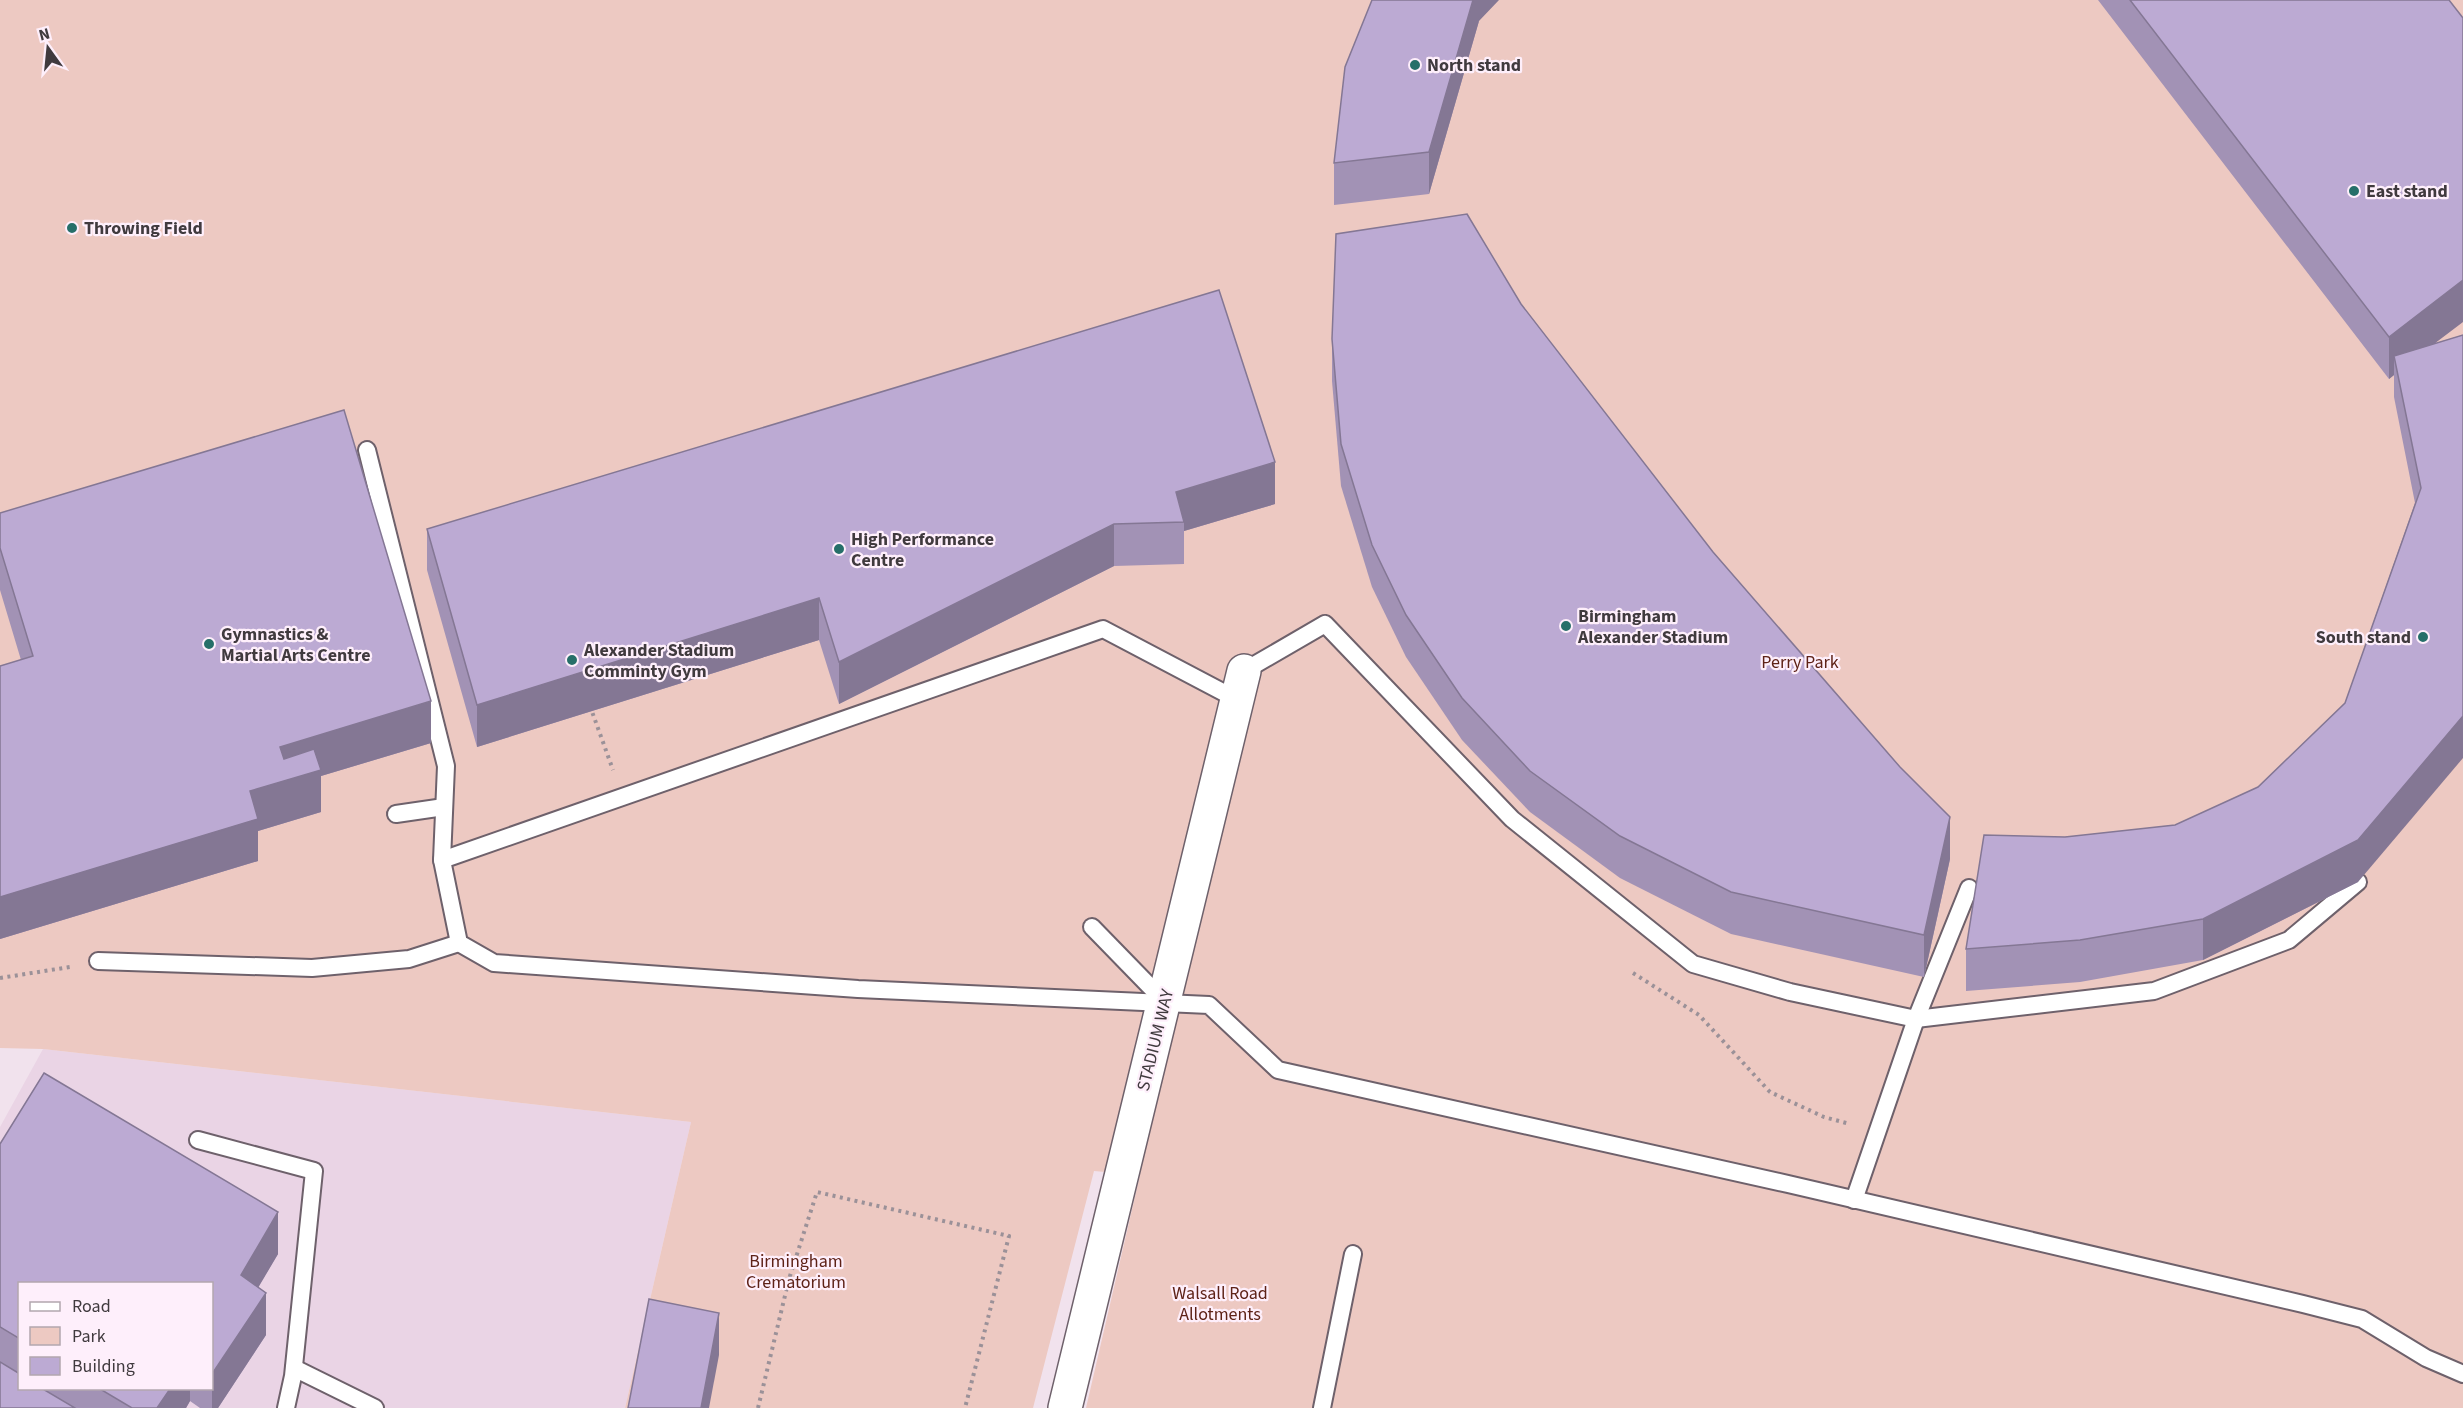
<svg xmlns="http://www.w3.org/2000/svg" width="2463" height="1408" font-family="'Source Sans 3',sans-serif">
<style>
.built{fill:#ead4e5;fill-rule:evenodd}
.green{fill:#edc9c2}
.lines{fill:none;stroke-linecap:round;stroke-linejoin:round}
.lane-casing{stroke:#6e616b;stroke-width:20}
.street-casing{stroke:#6e616b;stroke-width:36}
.path{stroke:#9b9198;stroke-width:4;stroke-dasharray:3 4.5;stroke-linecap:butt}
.lane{stroke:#fff;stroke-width:16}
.street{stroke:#fff;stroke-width:33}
.wall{fill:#a292b5;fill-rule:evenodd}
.shaded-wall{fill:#847794}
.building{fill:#bcaad3;stroke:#847794;stroke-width:1.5}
.poi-dot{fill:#266f69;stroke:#feeffb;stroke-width:2}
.labels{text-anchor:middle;stroke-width:4.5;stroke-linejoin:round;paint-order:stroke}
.poi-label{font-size:18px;font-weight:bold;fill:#403a3e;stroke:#feeffb;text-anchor:start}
.park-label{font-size:18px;fill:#5e2217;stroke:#feeffb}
.street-label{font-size:18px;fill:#403a3e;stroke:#feeffb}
</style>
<rect width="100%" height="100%" fill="#f1e2ed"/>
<path class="built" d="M43 1049 691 1122 625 1408H0V1127ZM20 1284H212V1388H20Z"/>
<path class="green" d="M0 0H2463V1408H1086L1140 1175 1094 1171 1033 1408H625L691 1122 43 1049 0 1048Z"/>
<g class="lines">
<g class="lane-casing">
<g id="lane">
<path d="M367 450 446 766 442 860"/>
<path d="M1244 671 1325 624 1512 819 1693 964 1790 992 1916 1019 2154 991 2289 940 2358 882"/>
<path d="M1236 699 1103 629 442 860 459 943 494 963 858 989 1209 1005 1278 1070 1788 1184 2303 1304 2362 1319 2426 1358 2463 1374"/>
<path d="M396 814 444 807"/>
<path d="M1092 927 1164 1001"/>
<path d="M98 961 312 968 409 959 459 943"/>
<path d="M198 1140 314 1171 293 1376 286 1408"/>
<path d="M1854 1200 1916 1019 1969 888"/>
<path d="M294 1368 375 1408"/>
<path d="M1322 1408 1353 1254"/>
</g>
</g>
<g class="street-casing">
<path id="street" d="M1065 1408 1244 671"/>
</g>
<g class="path">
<path d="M590 706 613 770"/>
<path d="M1633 973 1699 1015 1770 1092 1824 1117 1850 1124"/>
<path d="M0 978 70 967"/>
<path d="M758 1408 789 1279 817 1192 1009 1236 965 1408"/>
</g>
<use href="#lane" class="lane"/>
<use href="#street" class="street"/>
</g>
<g class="wall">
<path d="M2098 0H2449L2436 343 2463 335 2358 882 2203 960 2080 982 1966 991V949L2065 837 2175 825 2258 787 2345 703 2415 503 2394 397V375L2389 379Z"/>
<path d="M1479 21 1429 194 1334 205V163Z"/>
<path d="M1521 304 1950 859 1924 977 1731 934 1620 878 1530 812 1462 740 1406 657 1372 587 1341 486 1332 381V339Z"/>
<path d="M1275 504 1184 531V564L1114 566 839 704 819 640 477 747 427 570V529Z"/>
<path d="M0 548 431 743 321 776V812L258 831V861L0 939V666L21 660 0 590Z"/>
<path d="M0 1144 278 1254 258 1287 266 1335 218 1408H200L190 1401 186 1408H0ZM20 1284H212V1389H20Z"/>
</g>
<g class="shaded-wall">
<path d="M1473 0H1499L1479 21 1429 194V152Z"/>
<path d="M2463 280V322L2397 372 2394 356V375L2389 379V337Z"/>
<path d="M1275 462V504L1184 531V522L1176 492Z"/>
<path d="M1114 524V566L839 704V662Z"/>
<path d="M819 598V640L477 747V705Z"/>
<path d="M431 701V743L321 776V812L258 831V861L0 939V897L250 791 280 747Z"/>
<path d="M2463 716V758L2358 882 2203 960V919Z"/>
<path d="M1950 817V859L1924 977V935Z"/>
<path d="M278 1212V1254L241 1317V1275Z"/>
<path d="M266 1293V1335L218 1408H212V1374Z"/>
<path d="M719 1313V1355L709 1408H701Z"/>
<path d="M170 1389H190V1401L186 1408H157Z"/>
</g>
<g class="building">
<path d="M1372 0H1473L1429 152 1334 163 1345 67Z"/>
<path d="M2130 0H2449L2463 18V280L2389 337Z"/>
<path d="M1467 214 1521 304 1713 552 1900 767 1950 817 1924 935 1731 892 1620 836 1530 771 1462 698 1406 615 1372 545 1341 444 1332 339 1336 234Z"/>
<path d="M1219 290 1275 462 1176 492 1184 522 1114 524 839 662 819 598 477 705 427 529Z"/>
<path d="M2463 335V716L2358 840 2203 919 2080 940 1966 949 1984 835 2065 837 2175 825 2258 787 2345 703 2421 488 2394 356Z"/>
<path d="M344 410 431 701 280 747 284 759 314 749 321 770 250 791 258 819 0 897V666L33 656 0 548V513Z"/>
<path d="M44 1073 278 1212 241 1275 266 1293 212 1374V1284H20V1339L0 1327V1144Z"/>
<path d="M649 1299 719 1313 701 1408H628Z"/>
<path d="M0 1362 20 1374V1389H43L75 1408H0Z"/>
<path d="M100 1389H170L157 1408H132Z"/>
</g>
<g class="poi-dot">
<circle cx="1415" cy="65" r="6"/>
<circle cx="2354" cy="191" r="6"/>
<circle cx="72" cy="228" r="6"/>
<circle cx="839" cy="549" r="6"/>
<circle cx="1566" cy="626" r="6"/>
<circle cx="2423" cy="637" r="6"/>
<circle cx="209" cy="644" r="6"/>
<circle cx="572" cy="660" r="6"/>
</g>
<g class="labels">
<g class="poi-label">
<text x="1427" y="71">North stand</text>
<text x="2366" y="197">East stand</text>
<text x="84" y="234">Throwing Field</text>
<text x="851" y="545">High Performance<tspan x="851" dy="21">Centre</tspan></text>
<text x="1578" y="622">Birmingham<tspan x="1578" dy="21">Alexander Stadium</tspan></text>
<text x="221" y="640">Gymnastics &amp;<tspan x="221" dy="21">Martial Arts Centre</tspan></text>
<text x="2411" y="643" text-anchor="end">South stand</text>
<text x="584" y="656">Alexander Stadium<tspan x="584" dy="21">Comminty Gym</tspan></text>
</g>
<g class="park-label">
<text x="1800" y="668">Perry Park</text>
<text x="796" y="1267">Birmingham<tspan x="796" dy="21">Crematorium</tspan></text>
<text x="1220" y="1299">Walsall Road<tspan x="1220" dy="21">Allotments</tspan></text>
</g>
<g class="street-label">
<text transform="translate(1155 1040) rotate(-76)" y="6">STADIUM WAY</text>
</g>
</g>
<rect x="18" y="1282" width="195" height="108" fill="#feeffb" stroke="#b2a7af" stroke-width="1.5"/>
<rect x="30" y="1302" width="30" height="9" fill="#ffffff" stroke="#b2a7af" stroke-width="1.5"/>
<text x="72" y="1312" font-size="18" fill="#403a3e">Road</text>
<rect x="30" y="1327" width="30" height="18" fill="#edc9c2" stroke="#b2a7af" stroke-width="1.5"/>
<text x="72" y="1342" font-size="18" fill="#403a3e">Park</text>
<rect x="30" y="1357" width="30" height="18" fill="#bcaad3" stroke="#b2a7af" stroke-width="1.5"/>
<text x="72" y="1372" font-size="18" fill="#403a3e">Building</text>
<g transform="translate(48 48) rotate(345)" stroke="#feeffb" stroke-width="4.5" paint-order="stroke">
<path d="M0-4.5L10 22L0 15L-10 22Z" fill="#403a3e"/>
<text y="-9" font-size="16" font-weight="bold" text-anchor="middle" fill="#403a3e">N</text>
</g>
</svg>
